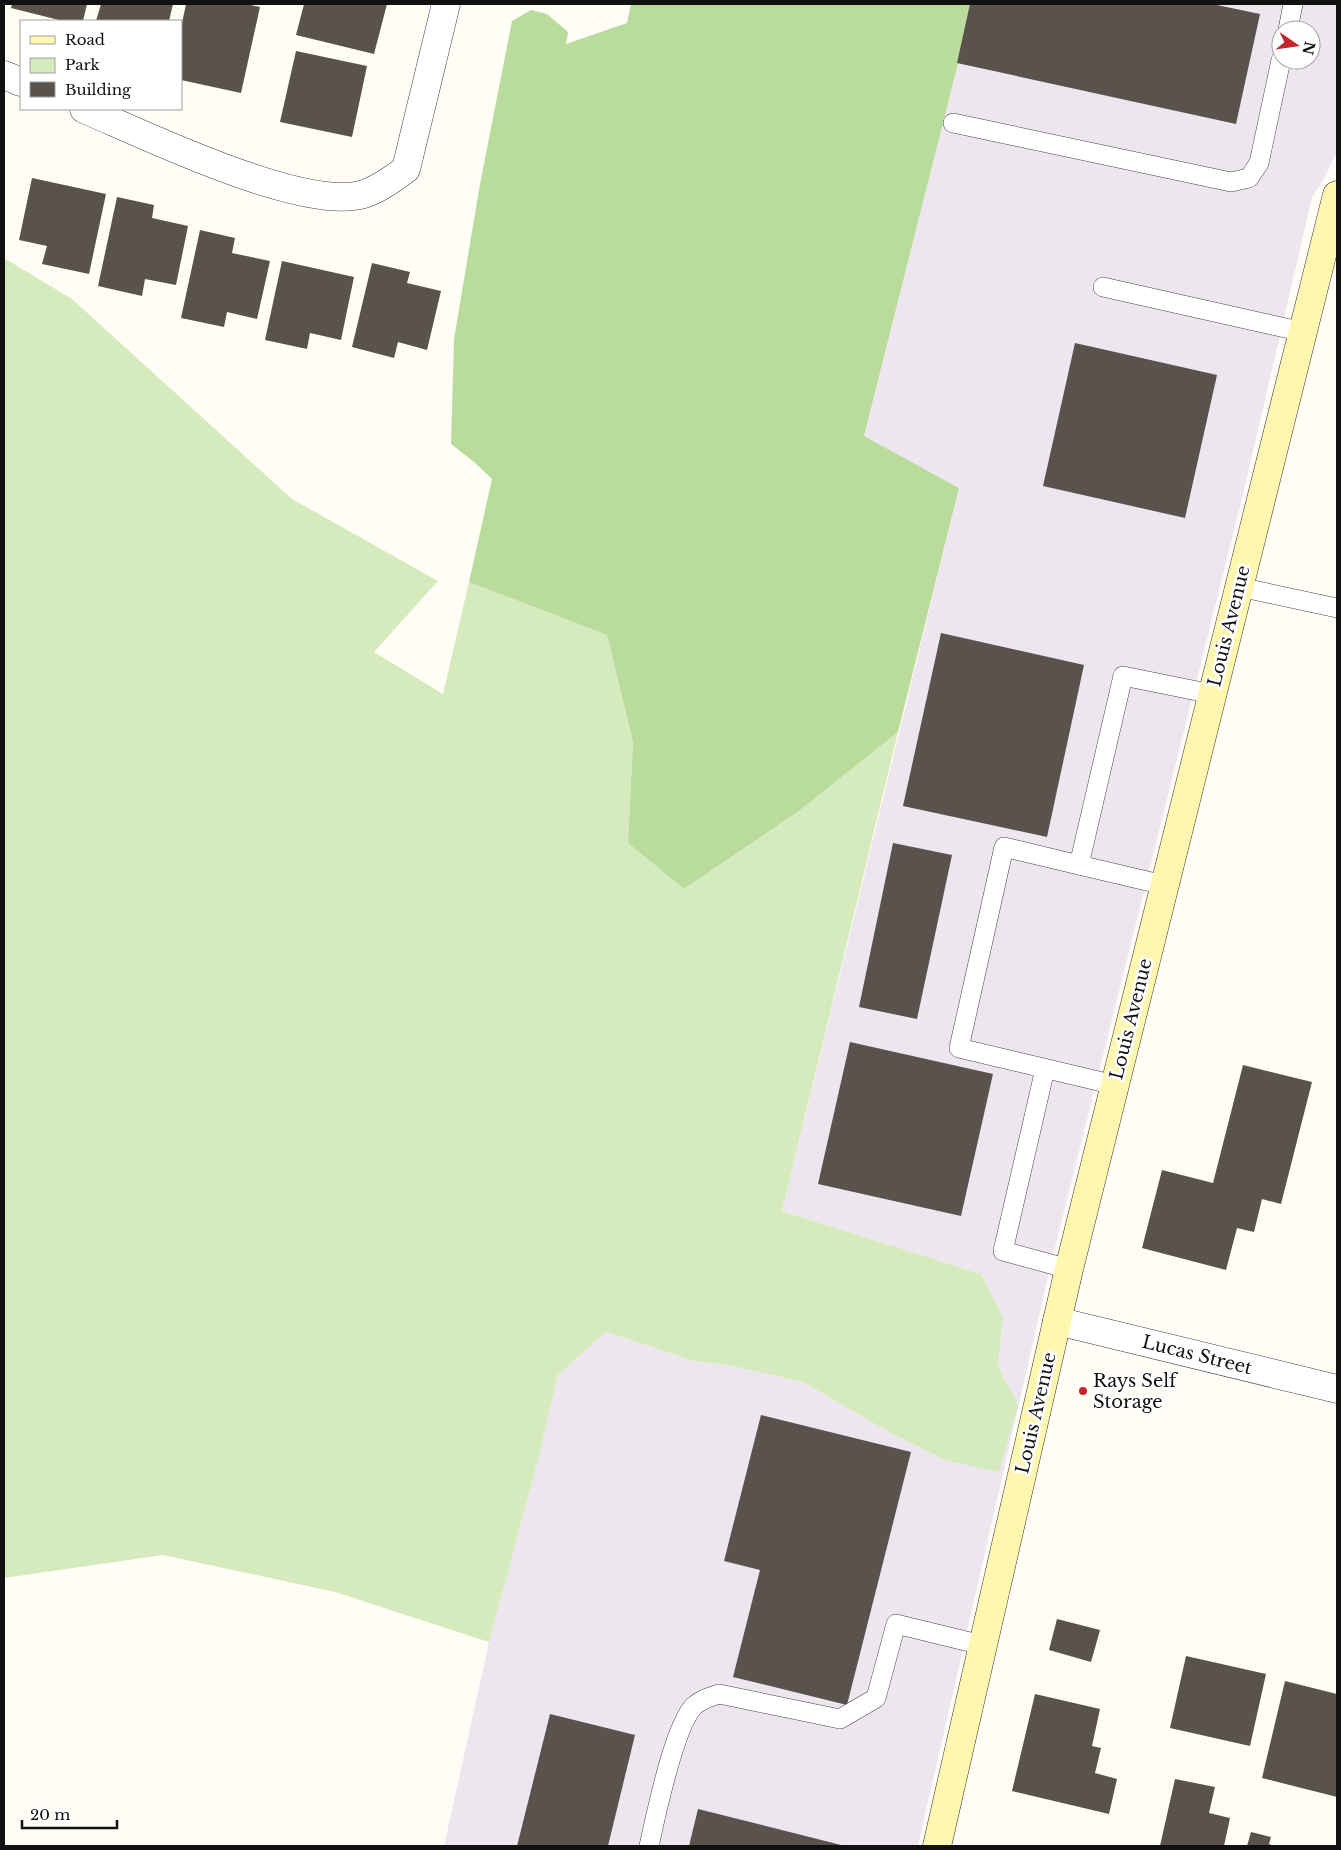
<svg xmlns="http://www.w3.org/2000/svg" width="1341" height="1850" font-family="'Libre Baskerville',serif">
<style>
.industrial{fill:#eee6ef;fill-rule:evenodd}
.green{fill:#d5ebbd}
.forest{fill:#b9dc9c}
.building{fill:#5a524d}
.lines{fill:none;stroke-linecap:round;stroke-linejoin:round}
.lane-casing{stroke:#444;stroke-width:20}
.street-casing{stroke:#444;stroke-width:29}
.secondary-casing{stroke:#333;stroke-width:29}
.lane{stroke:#fff;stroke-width:19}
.street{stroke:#fff;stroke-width:28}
.secondary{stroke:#fff6b0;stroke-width:28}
.poi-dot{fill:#c4262e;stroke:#fff;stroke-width:2}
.labels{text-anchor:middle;stroke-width:5;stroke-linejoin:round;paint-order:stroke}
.street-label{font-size:18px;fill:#111;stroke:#fff}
.poi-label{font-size:18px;fill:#111;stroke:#fff;text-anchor:start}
</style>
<rect width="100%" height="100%" fill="#fffdf5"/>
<path class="industrial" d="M973 4H1337V152L1324 179 1312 198 1241 503 1051 1264 918 1846H444L489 1642 538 1460 558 1375 606 1332 693 1361 728 1365 803 1382 887 1431 945 1460 1018 1404 998 1367 1003 1317 981 1274 782 1211 959 488 864 436ZM1281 30H1311V60H1281Z"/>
<path class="green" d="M4 258 72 299 292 499 438 581 374 652 443 694 469 582 607 635 633 742 628 843 684 889 799 811 898 732 782 1211 981 1274 1003 1317 998 1367 1018 1404 999 1472 945 1460 887 1431 803 1382 728 1365 693 1361 606 1332 558 1375 538 1460 489 1642 335 1592 163 1555 4 1578Z"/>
<path class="forest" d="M631 4H973L864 436 959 488 898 732 799 811 684 889 628 843 633 742 607 635 469 582 492 479 474 462 451 444 454 339 480 184 512 21 531 10 547 14 568 32 566 44 627 23Z"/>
<g class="building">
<path d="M12 4H87L83 21H63L11 8Z"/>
<path d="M101 4H173L169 21H96Z"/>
<path d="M186 4H246L260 7 241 93 181 80V28Z"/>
<path d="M304 4H387L374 54 296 35Z"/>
<path d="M970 4H1212L1260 14 1236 124 957 63Z"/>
<path d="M296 51 367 66 352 137 280 122Z"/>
<path d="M32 178 106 194 89 274 42 264 47 246 19 240Z"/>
<path d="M117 197 154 205 152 218 188 226 176 285 145 279 142 296 98 286Z"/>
<path d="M200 230 235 238 232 253 270 261 257 319 227 312 224 327 181 318Z"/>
<path d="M282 261 354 277 341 340 310 333 307 349 265 340Z"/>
<path d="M372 263 410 272 407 283 441 291 427 350 398 342 394 358 352 347Z"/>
<path d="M1075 343 1217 375 1185 518 1043 486Z"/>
<path d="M941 633 1084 665 1047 837 903 806Z"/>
<path d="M893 843 952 855 917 1019 859 1007Z"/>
<path d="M850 1042 993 1074 961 1216 818 1184Z"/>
<path d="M1243 1065 1312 1082 1281 1204 1262 1199 1254 1232 1237 1228 1226 1270 1142 1248 1162 1170 1213 1183Z"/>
<path d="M761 1415 911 1452 847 1705 733 1677 760 1570 724 1561Z"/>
<path d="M1057 1619 1100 1630 1091 1662 1049 1650Z"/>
<path d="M1186 1656 1266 1674 1250 1746 1170 1728Z"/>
<path d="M1285 1681 1337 1694V1797L1262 1778Z"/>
<path d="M1035 1694 1100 1709 1092 1746 1101 1748 1095 1773 1117 1779 1109 1814 1012 1791Z"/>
<path d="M550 1714 635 1735 608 1846H517Z"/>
<path d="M1175 1779 1215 1787 1209 1813 1230 1818 1224 1846H1160Z"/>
<path d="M698 1809 845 1846H689Z"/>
<path d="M1251 1832 1271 1837 1269 1844 1274 1846H1247Z"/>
</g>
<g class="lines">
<g class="lane-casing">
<g id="lane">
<path d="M1288 30 1293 4"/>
<path d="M953 123 1231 182 1249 178 1259 163 1281 60"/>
<path d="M1103 287 1303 332"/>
<path d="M1239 587 1337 608"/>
<path d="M1079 865 1004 847 959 1048 1115 1085"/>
<path d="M1164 885 1079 865 1123 676 1212 694"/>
<path d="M1045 1069 1003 1251 1069 1269"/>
<path d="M649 1846C656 1815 674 1726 694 1706 702 1699 710 1697 719 1694L840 1719 876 1698 896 1624 982 1645"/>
</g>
</g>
<g class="street-casing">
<g id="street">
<path d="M4 75 21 82"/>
<path d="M84 109C143 134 305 213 364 194 379 189 393 179 406 169L446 4"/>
<path d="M1057 1321 1337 1389"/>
</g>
</g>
<g class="secondary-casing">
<path id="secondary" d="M937 1846 1069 1269 1337 195"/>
</g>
<use href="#lane" class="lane"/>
<use href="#street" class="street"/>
<use href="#secondary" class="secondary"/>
</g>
<circle class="poi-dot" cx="1083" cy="1391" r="5"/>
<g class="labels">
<g class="street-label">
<text transform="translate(1229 626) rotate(-76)" y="6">Louis Avenue</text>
<text transform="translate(1131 1019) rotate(-76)" y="6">Louis Avenue</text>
<text transform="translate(1197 1355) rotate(14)" y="6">Lucas Street</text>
<text transform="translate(1036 1413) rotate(-77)" y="6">Louis Avenue</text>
</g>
<g class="poi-label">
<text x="1093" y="1387">Rays Self<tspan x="1093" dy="21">Storage</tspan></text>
</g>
</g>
<rect width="1341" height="1850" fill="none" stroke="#111111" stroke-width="10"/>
<rect x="20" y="20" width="162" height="90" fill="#ffffff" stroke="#a0a0a0"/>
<rect x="30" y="36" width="25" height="8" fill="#fff6b0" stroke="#a0a0a0"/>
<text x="65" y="45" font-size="15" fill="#111111">Road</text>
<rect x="30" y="58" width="25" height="15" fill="#d5ebbd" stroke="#a0a0a0"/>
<text x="65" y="70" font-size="15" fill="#111111">Park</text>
<rect x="30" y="82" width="25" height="15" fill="#5a524d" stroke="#a0a0a0"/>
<text x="65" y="95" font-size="15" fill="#111111">Building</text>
<g transform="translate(1296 45) rotate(103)"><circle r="24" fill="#ffffff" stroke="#a0a0a0"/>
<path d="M0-4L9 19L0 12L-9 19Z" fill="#c4262e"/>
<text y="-8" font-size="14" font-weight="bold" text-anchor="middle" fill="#111111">N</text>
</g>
<path d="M22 1820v8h95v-8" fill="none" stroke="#111111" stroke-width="2.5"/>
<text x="30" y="1820" font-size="15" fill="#111111" stroke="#ffffff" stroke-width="4" paint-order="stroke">20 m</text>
</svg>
